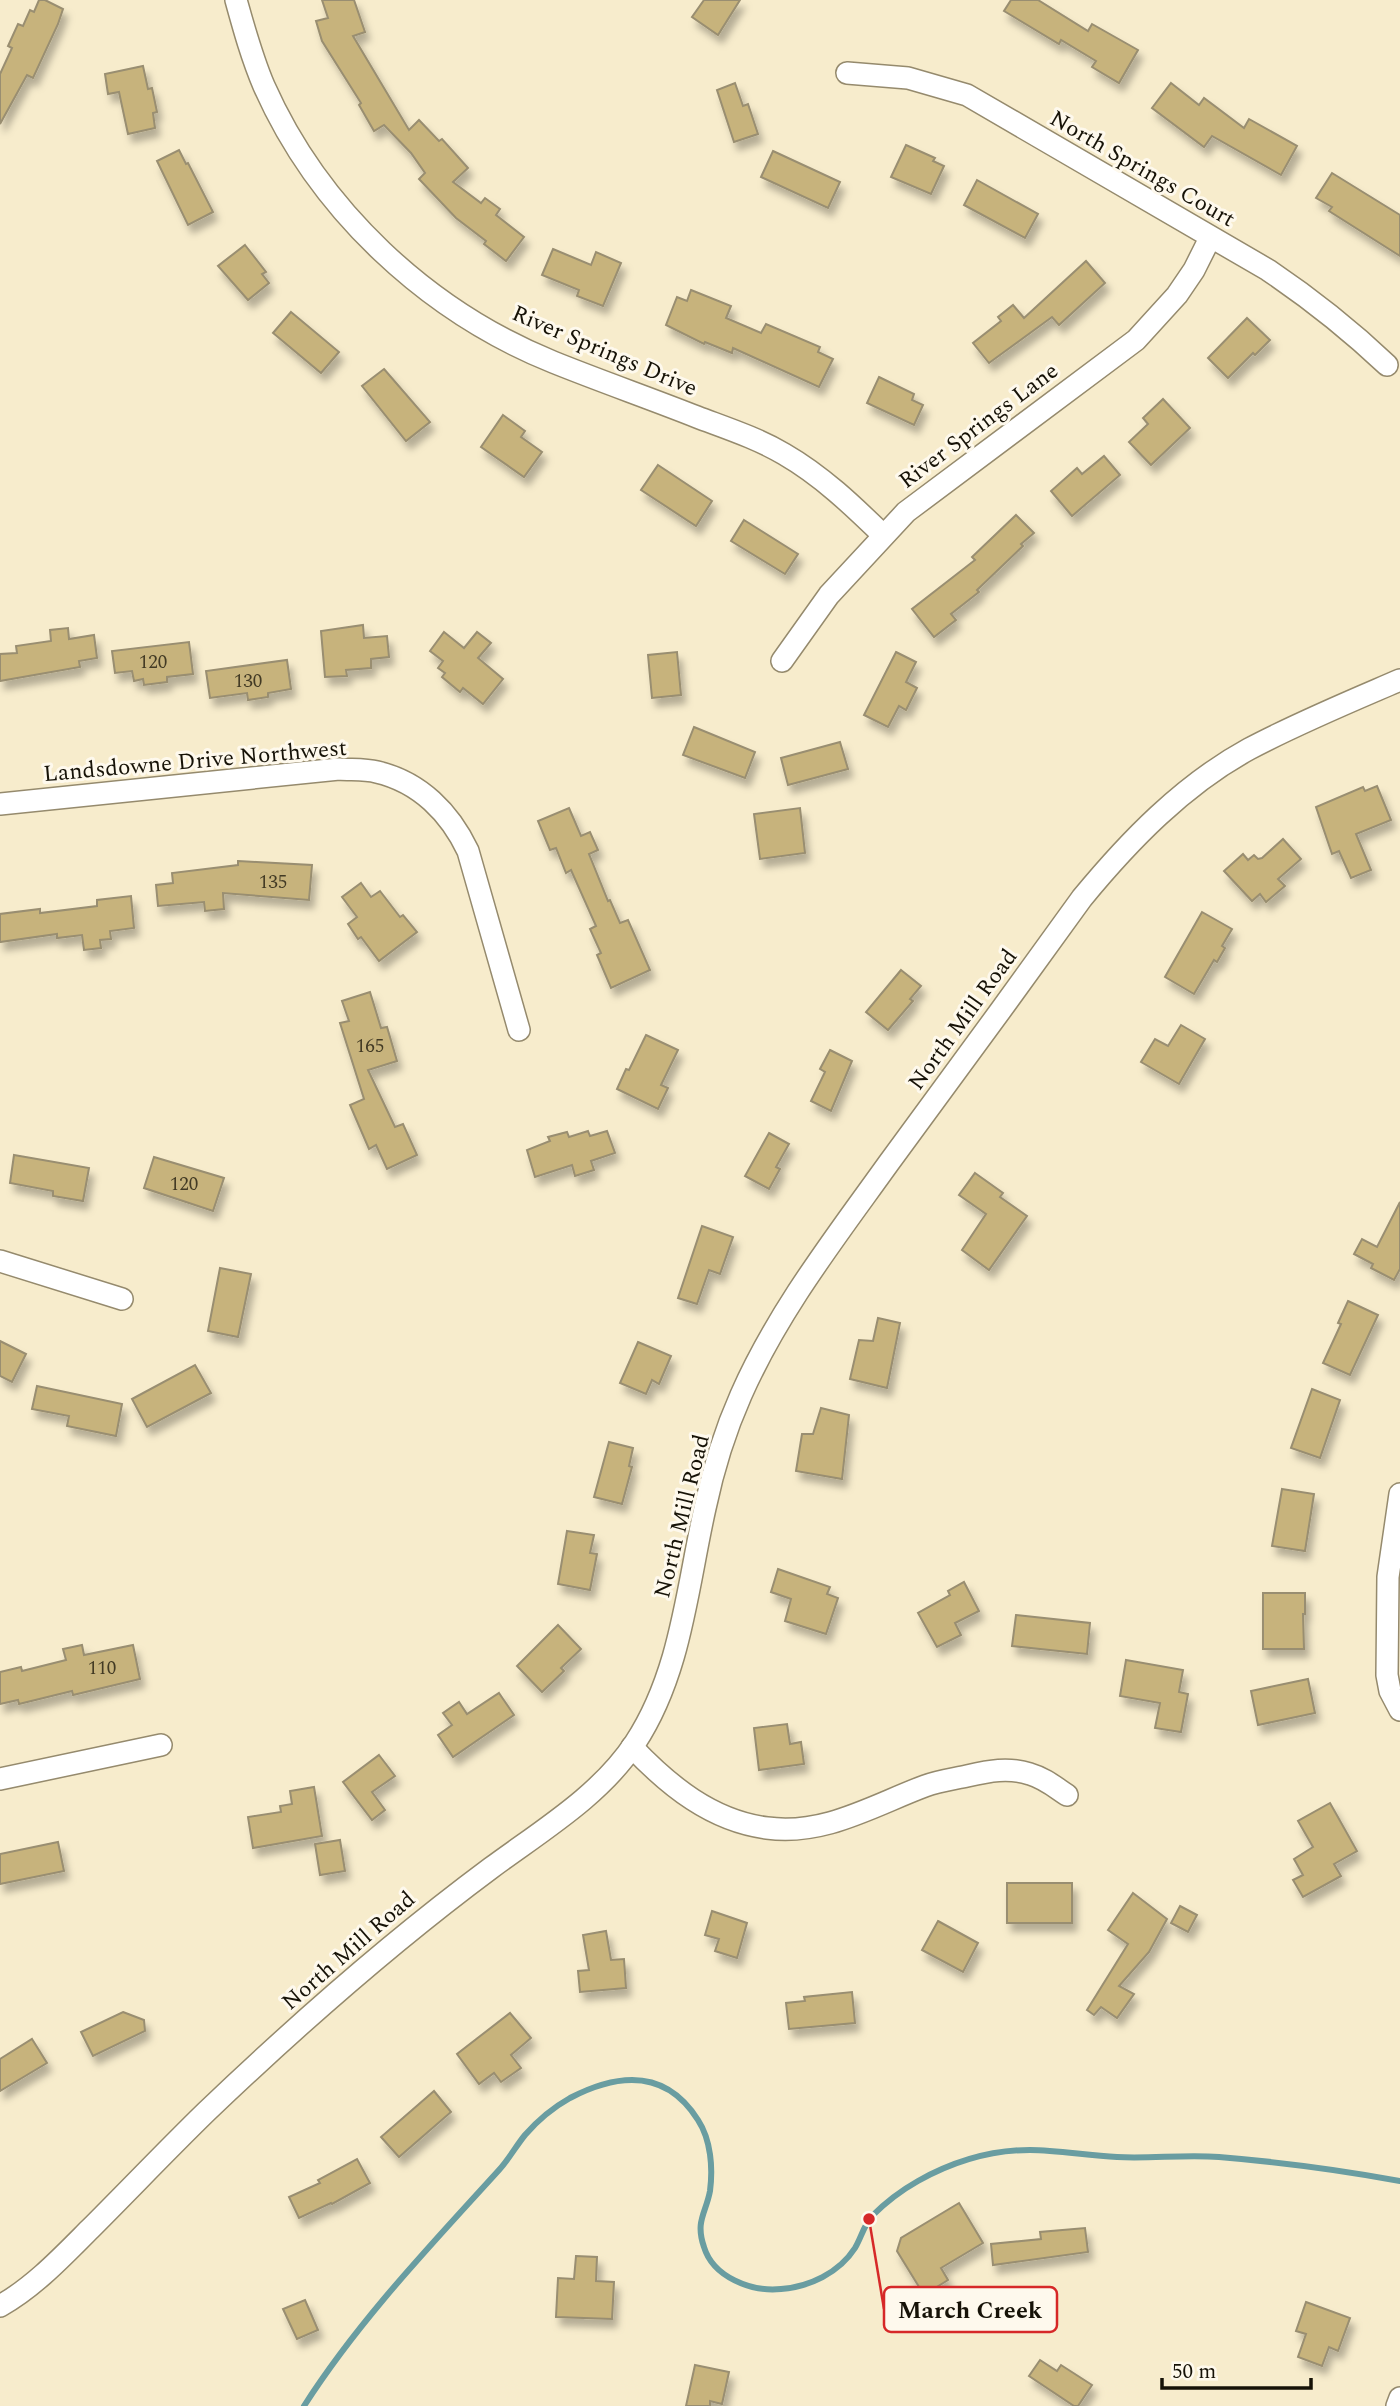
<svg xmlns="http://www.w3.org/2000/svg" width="1400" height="2406" font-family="Spectral,serif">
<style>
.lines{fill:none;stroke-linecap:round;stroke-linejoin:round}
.stream{stroke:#699da1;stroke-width:6}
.building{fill:#c7b37b;stroke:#998e71;stroke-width:2;filter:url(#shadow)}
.minor-casing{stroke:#958a6d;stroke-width:24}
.minor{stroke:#fff;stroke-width:21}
.labels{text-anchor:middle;stroke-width:6;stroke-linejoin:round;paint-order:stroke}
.number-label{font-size:19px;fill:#423a24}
.street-label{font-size:23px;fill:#161207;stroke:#fef9ed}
.leader{fill:none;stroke:#d62828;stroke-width:2.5}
.callout-dot{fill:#d62828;stroke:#fef9ed;stroke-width:2.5}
.callout{fill:#fef9ed;stroke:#d62828;stroke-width:2.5}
.callout-label{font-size:24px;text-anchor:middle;font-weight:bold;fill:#161207}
</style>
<defs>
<filter id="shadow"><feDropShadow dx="4.5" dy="8" stdDeviation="3.5" flood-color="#0004"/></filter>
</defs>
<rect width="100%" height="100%" fill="#f7eccc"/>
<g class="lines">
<path class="stream" d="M304 2406C359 2320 431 2245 499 2170 509 2159 516 2146 525 2135 538 2120 554 2107 570 2098 618 2073 666 2069 698 2120 711 2140 713 2168 710 2191 706 2213 695 2221 704 2247 713 2277 751 2292 781 2289 809 2287 839 2273 855 2248 861 2238 864 2225 872 2216 885 2203 902 2190 918 2181 952 2162 991 2150 1030 2150 1059 2150 1088 2156 1117 2157 1151 2159 1185 2154 1219 2157 1279 2162 1341 2170 1400 2181"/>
</g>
<g class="building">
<path d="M39 0H45L63 9 58 24 33 78 27 75 0 124V74L12 48 8 46 18 24 23 26 30 10 34 12Z"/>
<path d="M322 0H354L365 32 353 36 409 130 419 120 439 141 442 139 468 168 453 182 481 203 485 198 500 209 496 215 524 237 506 261 484 244 486 241 456 218 419 179 425 173 411 153 384 125 374 131 359 105 361 103 322 41 316 21 328 18Z"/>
<path d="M704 0H740L718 35 692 17Z"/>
<path d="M1011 0H1038L1088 31 1092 24 1138 50 1119 83 1092 67 1096 61 1061 40 1059 44 1004 11Z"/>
<path d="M143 66 148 89 152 88 157 112 153 113 155 128 128 134 119 92 108 94 105 74Z"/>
<path d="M735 83 743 106 748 104 758 134 734 142 717 90Z"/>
<path d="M1171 83 1199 105 1204 98 1244 128 1249 119 1297 146 1281 175 1212 136 1204 147 1152 108Z"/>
<path d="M906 145 935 158 933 161 944 166 931 194 891 177Z"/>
<path d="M179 150 186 164 188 163 213 212 188 225 157 161Z"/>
<path d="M773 151 840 182 828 208 761 177Z"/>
<path d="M1332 173 1400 215V256L1329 211 1332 207 1316 198Z"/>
<path d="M977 180 1038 214 1025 238 964 205Z"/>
<path d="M245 245 266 272 262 274 269 283 248 300 218 266Z"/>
<path d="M553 249 591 265 596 252 621 263 603 306 577 296 579 290 542 275Z"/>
<path d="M1086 261 1105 283 1059 325 1052 317 989 363 973 343 1001 321 998 317 1013 305 1024 318Z"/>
<path d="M691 290 731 306 726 318 761 333 766 324 820 347 818 352 833 359 819 387 733 348 732 353 705 342 704 344 666 325 677 297 687 301Z"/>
<path d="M291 312 339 352 321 373 273 333Z"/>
<path d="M1247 318 1270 340 1255 355 1253 353 1228 378 1208 358Z"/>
<path d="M384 369 430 422 406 441 362 386Z"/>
<path d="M879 377 914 394 912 400 923 405 914 425 867 403Z"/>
<path d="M1163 399 1190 428 1151 465 1129 442 1148 424 1143 418Z"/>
<path d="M503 415 525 431 521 437 542 452 524 477 481 447Z"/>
<path d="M1104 456 1120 475 1072 516 1051 491 1077 468 1082 474Z"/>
<path d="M658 465 712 501 696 526 641 490Z"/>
<path d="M1016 515 1034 533 1021 544 1023 546 977 590 979 592 951 614 956 620 934 637 912 609 975 560 972 557Z"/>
<path d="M744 520 798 554 785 574 731 541Z"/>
<path d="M363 625 364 638 387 636 389 657 371 659V668L346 670 347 676 325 677 321 631Z"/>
<path d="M68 628 69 639 94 635 97 658 79 661 80 667 0 681V654L17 653 16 646 51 641 50 630Z"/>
<path d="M444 632 464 648 477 632 491 643 478 658 503 679 483 704 463 688 460 692 442 677 445 673 438 668 443 661 430 651Z"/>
<path d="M189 642 193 674 167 677V682L144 685 143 679 134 681 132 671 115 673 112 651Z"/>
<path d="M677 652 681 695 652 698 648 655Z"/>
<path d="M896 652 916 662 906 682 917 688 906 710 899 706 888 727 864 715Z"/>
<path d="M287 660 291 689 268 693V697L248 700 247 693 210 698 206 671Z"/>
<path d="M694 727 755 752 745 778 683 755Z"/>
<path d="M840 742 848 769 788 785 781 758Z"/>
<path d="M1377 786 1391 820 1356 834 1371 870 1351 878 1339 851 1332 854 1316 807 1363 787 1365 791Z"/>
<path d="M569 808 581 836 590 832 598 850 589 854 608 901 610 900 620 923 628 920 650 970 611 988 597 955 601 953 590 929 596 926 571 870 566 873 556 848 550 850 538 821Z"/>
<path d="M800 808 805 853 760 859 754 814Z"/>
<path d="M1283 839 1301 859 1278 879 1285 886 1266 902 1260 894 1252 901 1224 871 1243 854 1248 860 1254 855 1258 859 1262 858Z"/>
<path d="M238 861 312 865 309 900 223 893 224 909 205 911 204 902 158 906 156 885 173 883 172 873 238 865Z"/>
<path d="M361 883 371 897 380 891 400 917 403 915 417 932 379 961 361 937 358 939 348 924 357 917 342 897Z"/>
<path d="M131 896 134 928 110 931 111 939 100 940 101 948 84 950 82 935 57 938V934L0 942V914L40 909V913L97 906V900Z"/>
<path d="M1202 912 1232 929 1222 946 1225 948 1217 962 1214 960 1194 994 1165 977Z"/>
<path d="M901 970 921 986 910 999 913 1001 888 1030 866 1012Z"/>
<path d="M370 992 381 1028 387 1027 397 1061 368 1070 395 1127 403 1124 417 1155 387 1169 376 1145 369 1149 350 1105 364 1099 340 1023 349 1021 342 1001Z"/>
<path d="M1181 1025 1205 1039 1179 1084 1141 1062 1155 1039 1168 1046Z"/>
<path d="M646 1035 678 1050 661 1085 668 1088 658 1109 617 1089 626 1069 629 1070Z"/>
<path d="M830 1050 852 1061 831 1111 811 1101 825 1072 820 1069Z"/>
<path d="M588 1131 590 1136 607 1131 615 1153 591 1161 594 1170 575 1176 572 1165 535 1177 527 1150 550 1141 548 1137 567 1132 569 1137Z"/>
<path d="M769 1133 789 1144 776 1167 780 1169 769 1189 745 1176Z"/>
<path d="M14 1155 89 1168 83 1201 53 1196V1191L10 1183Z"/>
<path d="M154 1157 224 1178 213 1211 144 1188Z"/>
<path d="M975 1173 1003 1193 1000 1197 1027 1216 989 1270 962 1250 986 1214 959 1195Z"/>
<path d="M1400 1202V1269L1394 1280 1371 1268 1373 1264 1354 1254 1362 1239 1377 1247Z"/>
<path d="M702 1226 733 1237 720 1274 709 1270 697 1304 678 1298Z"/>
<path d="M220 1268 251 1274 238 1337 208 1331Z"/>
<path d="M1348 1301 1378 1315 1350 1375 1323 1363 1341 1324 1338 1323Z"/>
<path d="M878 1318 900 1323 887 1388 850 1379 859 1340 873 1341Z"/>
<path d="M0 1341 26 1354 12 1382 0 1376Z"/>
<path d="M638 1342 671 1356 659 1384 652 1380 646 1394 620 1383Z"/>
<path d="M195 1365 211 1393 147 1427 132 1399Z"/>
<path d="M37 1386 122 1404 116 1436 67 1426 69 1416 32 1409Z"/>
<path d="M1312 1389 1340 1400 1320 1458 1291 1448Z"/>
<path d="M821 1408 849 1415 842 1479 796 1471 802 1434H813Z"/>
<path d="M609 1442 633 1448 629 1466 632 1467 622 1504 594 1497Z"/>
<path d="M1282 1489 1314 1494 1305 1551 1272 1546Z"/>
<path d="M567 1531 594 1535 590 1553 597 1554 590 1590 558 1584Z"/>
<path d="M778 1569 830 1587 827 1594 838 1598 826 1634 785 1621 791 1599 771 1592Z"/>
<path d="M964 1582 979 1611 955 1623 961 1635 937 1647 918 1613 950 1595 948 1591Z"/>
<path d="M1263 1593H1305V1614H1303L1304 1649H1263Z"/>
<path d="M1016 1615 1090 1623 1087 1654 1012 1646Z"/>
<path d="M558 1625 581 1649 561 1668 564 1671 542 1692 517 1666Z"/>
<path d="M82 1645 84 1655 133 1645 140 1679 73 1695 72 1691 19 1704 18 1700 0 1704V1672L21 1667 22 1671 66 1660 63 1649Z"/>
<path d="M1126 1660 1183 1670 1179 1692 1188 1694 1181 1732 1155 1728 1160 1703 1120 1696Z"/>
<path d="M1308 1679 1315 1713 1258 1725 1251 1691Z"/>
<path d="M499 1693 514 1715 453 1757 438 1735 452 1725 443 1713 459 1702 467 1714Z"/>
<path d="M787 1724 790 1744 801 1742 804 1764 759 1770 754 1728Z"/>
<path d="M379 1755 395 1776 372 1792 385 1810 372 1820 343 1782Z"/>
<path d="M314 1787 322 1836 253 1848 248 1817 281 1812 280 1806 292 1804 290 1791Z"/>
<path d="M1330 1803 1357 1851 1334 1864 1341 1876 1303 1897 1293 1880 1303 1875 1294 1859 1313 1847 1298 1821Z"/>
<path d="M340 1840 345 1871 320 1875 315 1844Z"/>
<path d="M58 1842 64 1871 0 1884V1854Z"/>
<rect x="1007" y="1883" width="65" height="40"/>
<path d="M1133 1893 1167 1919 1149 1952 1119 1986 1134 1994 1117 2018 1101 2007 1094 2015 1087 2010 1128 1944 1108 1930Z"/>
<path d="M1180 1906 1197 1915 1188 1932 1171 1923Z"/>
<path d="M712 1911 747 1923 737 1958 715 1951 719 1939 705 1935Z"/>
<path d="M938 1921 978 1943 963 1972 922 1950Z"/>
<path d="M606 1931 611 1960 624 1959 626 1988 580 1992 578 1971 589 1970 583 1935Z"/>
<path d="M852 1992 855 2023 789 2029 786 2003 805 2001 804 1997Z"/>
<path d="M123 2012 144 2020 145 2031 93 2056 81 2032Z"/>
<path d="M510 2013 531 2038 511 2055 521 2068 501 2082 494 2073 479 2084 457 2054Z"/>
<path d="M32 2039 47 2063 0 2091V2059Z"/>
<path d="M434 2091 451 2112 399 2157 381 2137Z"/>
<path d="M357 2159 370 2183 332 2204 331 2203 299 2218 289 2197 320 2183 318 2180Z"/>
<path d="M959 2203 983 2243 941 2268 948 2280 924 2295 897 2251 901 2238Z"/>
<path d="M1085 2228 1088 2252 993 2265 991 2244 1041 2239 1040 2232Z"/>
<path d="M576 2256 597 2257 596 2281 614 2282 612 2319 556 2317 558 2278 574 2279Z"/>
<path d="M305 2300 318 2330 297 2339 283 2309Z"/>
<path d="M1306 2302 1350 2318 1338 2351 1329 2347 1322 2366 1298 2357 1306 2334 1296 2331Z"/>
<path d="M1040 2360 1057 2371 1061 2365 1092 2385 1078 2406H1074L1029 2376Z"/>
<path d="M695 2365 729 2372 722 2404 710 2401V2406H686Z"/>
</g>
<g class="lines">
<g class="minor-casing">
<g id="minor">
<path d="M236 0C244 29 252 58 264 86 319 210 427 311 553 362 600 381 649 398 697 417 726 428 757 438 784 454 822 476 852 505 883 535"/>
<path d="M847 73 908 78 967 95 1268 270C1311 299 1349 329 1387 365"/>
<path d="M782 661 829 595 906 512 1136 340 1177 295 1194 270 1210 238"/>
<path d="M0 804 339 769C351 770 365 769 377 772 420 782 450 813 468 851L519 1030"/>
<path d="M0 1261 122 1299"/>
<path d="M1400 1494 1388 1577 1387 1675 1390 1691 1400 1710"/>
<path d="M632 1747C669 1786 712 1821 767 1828 824 1836 874 1805 925 1786 938 1781 953 1779 967 1776 989 1771 1008 1767 1030 1774 1044 1778 1055 1787 1067 1795"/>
<path d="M0 1779 161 1745"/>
<path d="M0 2306C34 2287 63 2256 90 2229 129 2190 167 2150 206 2112 296 2026 390 1943 491 1868 541 1831 600 1796 635 1743 681 1673 687 1588 705 1508 713 1470 725 1431 741 1395 778 1311 835 1238 888 1164 953 1076 1018 987 1082 898 1129 841 1183 785 1249 749 1298 723 1349 702 1400 680"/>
<path d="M1397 2406 1400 2398"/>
</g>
</g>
<use href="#minor" class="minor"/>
</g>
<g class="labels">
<g class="number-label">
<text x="153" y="668">120</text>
<text x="248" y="687">130</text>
<text x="273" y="888">135</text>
<text x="370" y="1052">165</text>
<text x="184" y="1190">120</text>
<text x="102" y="1674">110</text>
</g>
<g class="street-label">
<text transform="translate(1143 168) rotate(30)" y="8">North Springs Court</text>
<text transform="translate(605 350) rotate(23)" y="8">River Springs Drive</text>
<text transform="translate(978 425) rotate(-37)" y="8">River Springs Lane</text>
<text transform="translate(195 760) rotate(-5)" y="8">Landsdowne Drive Northwest</text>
<text transform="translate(962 1019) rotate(-54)" y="8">North Mill Road</text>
<text transform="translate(681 1516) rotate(-76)" y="8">North Mill Road</text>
<text transform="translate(348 1950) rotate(-41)" y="8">North Mill Road</text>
</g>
</g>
<path class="leader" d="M869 2219L884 2309"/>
<circle class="callout-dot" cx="869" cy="2219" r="7"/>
<rect class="callout" x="884" y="2287" width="173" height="45" rx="7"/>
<g class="callout-label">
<text x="970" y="2318">March Creek</text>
</g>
<path d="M1162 2378v10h149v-10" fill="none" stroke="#161207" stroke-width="3.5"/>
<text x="1172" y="2378" font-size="21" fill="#161207" stroke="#fef9ed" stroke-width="5" paint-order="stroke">50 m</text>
</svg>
